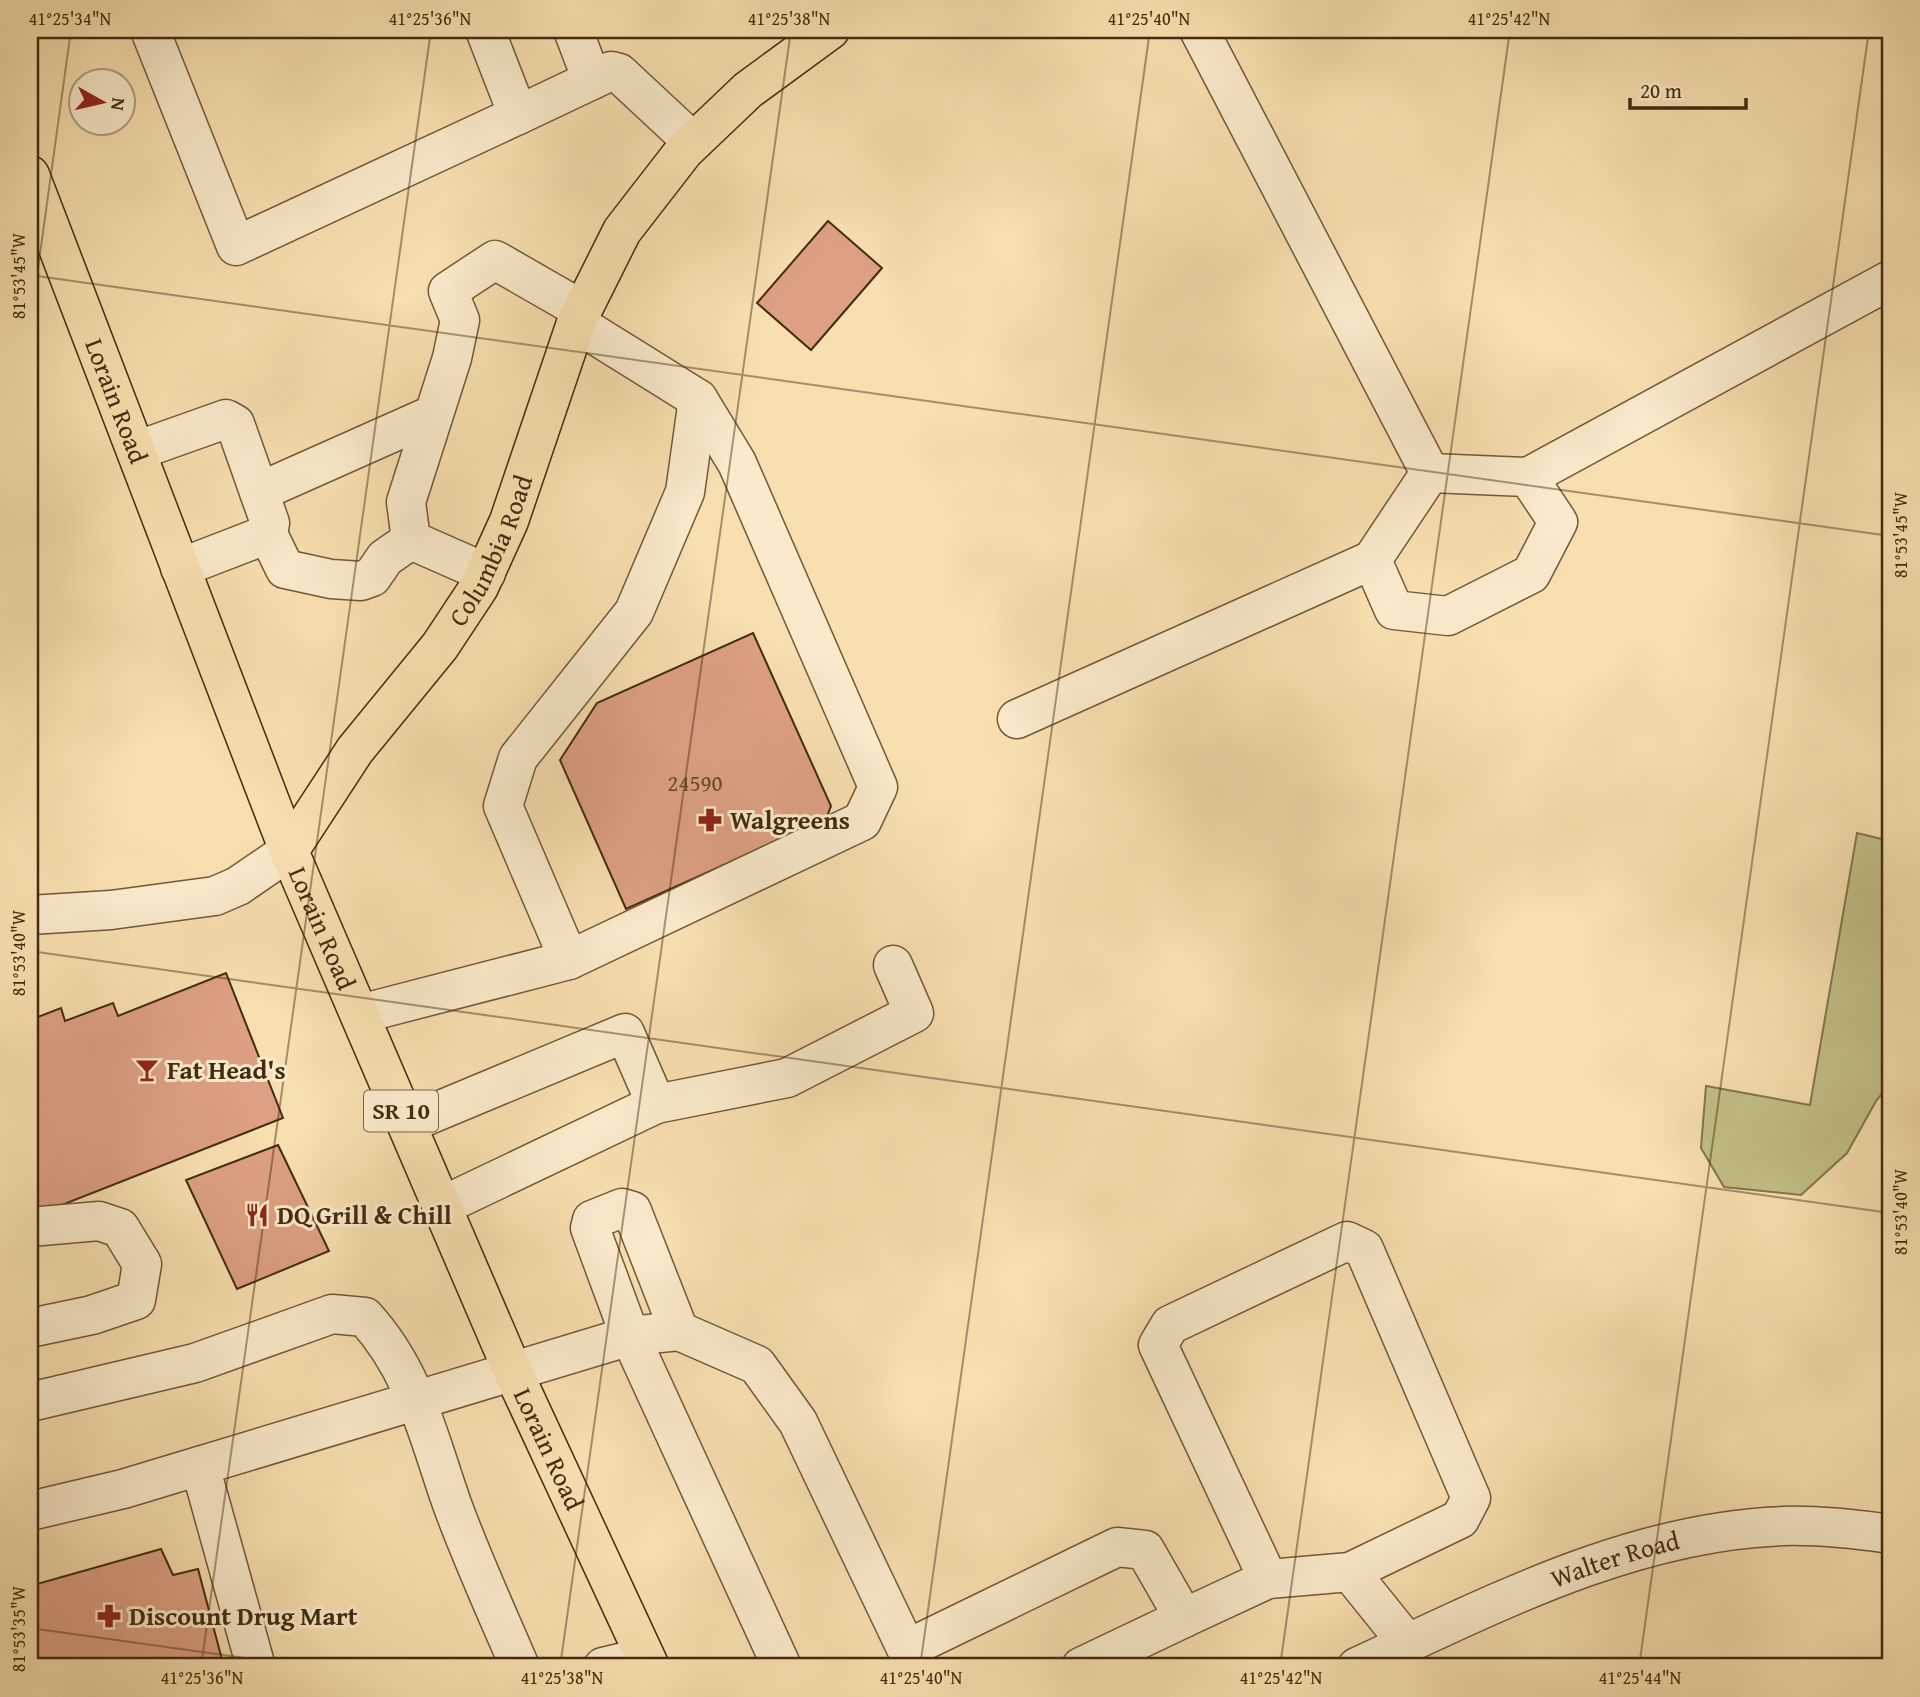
<svg xmlns="http://www.w3.org/2000/svg" width="1920" height="1697" font-family="'Gentium Book Plus',serif">
<style>
.green{fill:#c3c087;stroke:#82764c;stroke-width:2}
.building{fill:#dda082;stroke:#422b10;stroke-width:2}
.lines{fill:none;stroke-linecap:round;stroke-linejoin:round}
.minor-casing{stroke:#705838;stroke-width:41}
.major-casing{stroke:#422b10;stroke-width:41}
.minor{stroke:#faeacb;stroke-width:38}
.major{stroke:#f8dfaf;stroke-width:38}
.ticks{fill:none;stroke:#422b10;stroke-width:2;stroke-opacity:0.45}
.labels{text-anchor:middle;stroke-width:6;stroke-linejoin:round;paint-order:stroke}
.number-label{font-size:23px;fill:#69482c}
.shield{fill:#faeacb;stroke:#796448;stroke-width:2}
.shield-label{font-size:24px;font-weight:bold;fill:#422b10}
.street-label{font-size:26px;fill:#422b10;stroke:#faeacb}
.poi-label{font-size:26px;font-weight:bold;fill:#422b10;stroke:#faeacb;text-anchor:start}
.neatline{fill:none;stroke:#422b10;stroke-width:2.5}
.ticks-label{font-size:18px;text-anchor:middle;fill:#422b10}
</style>
<rect width="100%" height="100%" fill="#f8dfaf"/>
<filter id="stains"><feTurbulence type="fractalNoise" baseFrequency=".00286" numOctaves="4"/><feColorMatrix values="0 0 0 0 .2 0 0 0 0 .09 0 0 0 0 .02 0 0 0 .5 -.17"/></filter>
<radialGradient id="worn" r=".72"><stop offset=".6" stop-color="#630" stop-opacity="0"/><stop offset="1" stop-color="#630" stop-opacity=".3"/></radialGradient>
<path class="green" d="M1857 833 1890 841V1084L1876 1101 1847 1153 1801 1195 1724 1187 1701 1148 1706 1086 1810 1105Z"/>
<g class="building">
<path d="M828 221 882 268 811 350 757 303Z"/>
<path d="M753 633 831 806 826 819 626 909 560 760 597 703Z"/>
<path d="M226 973 283 1118 39 1214 30 1191V1020L61 1008 65 1021 113 1003 118 1016Z"/>
<path d="M278 1145 329 1251 237 1289 186 1180Z"/>
<path d="M161 1549 173 1575 198 1569 224 1667H30V1586Z"/>
</g>
<g class="lines">
<g class="minor-casing">
<g id="minor">
<path d="M150 30 236 246 518 115 485 30"/>
<path d="M573 30 592 80"/>
<path d="M1199 30 1430 473"/>
<path d="M518 115 611 71 619 73 693 142"/>
<path d="M136 451 226 419 235 424 270 523 268 534 180 568"/>
<path d="M1430 473 1528 477 1558 522 1531 574 1448 616 1394 610 1372 560Z"/>
<path d="M1528 477 1890 280"/>
<path d="M259 492 432 415"/>
<path d="M268 534 285 569 331 579 361 581 372 577 385 558 411 540"/>
<path d="M486 573 411 540 406 502 452 358 460 320 448 291 495 260 582 310"/>
<path d="M1017 719 1372 560"/>
<path d="M30 915 111 910 215 896 238 886 289 851"/>
<path d="M569 960 503 806 518 758 634 612 685 492 698 399"/>
<path d="M360 1014 569 960 862 821 878 787 737 463 698 399 576 323"/>
<path d="M656 1104 787 1078 914 1013 893 965"/>
<path d="M407 1124 625 1033 656 1104 442 1206"/>
<path d="M30 1227 99 1221 120 1228 142 1264 136 1300 92 1315 30 1328"/>
<path d="M679 1331 632 1211 622 1208 592 1220 590 1228 630 1336 782 1667"/>
<path d="M30 1402 195 1363 332 1314 365 1317C415 1372 428 1436 452 1504 472 1559 497 1613 520 1667"/>
<path d="M200 1466 256 1667"/>
<path d="M30 1511 123 1489 630 1336 679 1331 757 1365 798 1422 915 1667"/>
<path d="M1268 1579 1158 1345 1170 1325 1347 1241 1364 1249 1471 1498 1460 1519 1350 1572"/>
<path d="M1184 1618 1268 1579 1350 1572 1408 1644"/>
<path d="M907 1649 1117 1547 1145 1550 1184 1618 1081 1667"/>
<path d="M603 1667 645 1657"/>
<path id="s1" d="M1357 1667C1492 1605 1632 1531 1784 1526 1820 1525 1855 1529 1890 1534"/>
</g>
</g>
<g class="major-casing">
<g id="major">
<path id="s2" d="M30 175 289 851 513 1372 650 1667"/>
<path id="s3" d="M289 851 355 750 440 646 479 587 509 521 576 323 622 231 684 151 748 90 830 30"/>
</g>
</g>
<use href="#minor" class="minor"/>
<use href="#major" class="major"/>
</g>
<path class="ticks" d="M30 275 1890 536M30 326 71 30M30 951 1890 1213M30 1628 310 1667M201 1667 431 30M560 1667 791 30M920 1667 1150 30M1280 1667 1510 30M1639 1667 1869 30"/>
<defs>
<g id="pharmacy-bare" transform="scale(1.89)"><path d="M-2-6h4v4h4v4h-4v4h-4v-4h-4v-4h4Z" fill="#8f2418" stroke="#faeacb" stroke-width="2.5" paint-order="stroke"/></g>
<g id="bar-bare" transform="scale(1.89)"><path d="M-6-5H6L.8 .8V4.5H3.5V6h-7V4.5H-.8V.8Z" fill="#8f2418" stroke="#faeacb" stroke-width="2.5" paint-order="stroke"/></g>
<g id="restaurant-bare" transform="scale(1.89)"><path d="M-5-6h1v4h1v-4h1v4h1v-4h1v5L-1.5 .5V6h-2V.5L-5-1ZM5-6V6H3V1.5H1.5Q1.5-4 5-6Z" fill="#8f2418" stroke="#faeacb" stroke-width="2.5" paint-order="stroke"/></g>
</defs>
<g fill-rule="evenodd">
<use href="#pharmacy-bare" x="710" y="820"/>
<use href="#bar-bare" x="147" y="1070"/>
<use href="#restaurant-bare" x="257" y="1215"/>
<use href="#pharmacy-bare" x="109" y="1616"/>
</g>
<g class="labels">
<g class="number-label">
<text x="695" y="791">24590</text>
</g>
<rect class="shield" x="364" y="1090.5" width="74" height="41" rx="5"/>
<g class="shield-label">
<text x="401" y="1119">SR 10</text>
</g>
<g class="street-label">
<text dy="9" stroke="none"><textPath href="#s2" startOffset="242">Lorain Road</textPath></text>
<text dy="9" stroke="none"><textPath href="#s3" startOffset="364">Columbia Road</textPath></text>
<text dy="9" stroke="none"><textPath href="#s2" startOffset="808">Lorain Road</textPath></text>
<text dy="9" stroke="none"><textPath href="#s2" startOffset="1376">Lorain Road</textPath></text>
<text dy="9" stroke="none"><textPath href="#s1" startOffset="280">Walter Road</textPath></text>
</g>
<g class="poi-label">
<text x="730" y="829">Walgreens</text>
<text x="167" y="1079">Fat Head's</text>
<text x="277" y="1224">DQ Grill &amp; Chill</text>
<text x="129" y="1625">Discount Drug Mart</text>
</g>
</g>
<rect width="1920" height="1697" fill="none" stroke="#f8dfaf" stroke-width="77"/>
<g transform="translate(102 102) rotate(98)"><circle r="33" fill="#faeacb" stroke="#b09e80" stroke-width="2"/>
<path d="M0-5L12 26L0 18L-12 26Z" fill="#8f2418"/>
<text y="-10" font-size="19" font-weight="bold" text-anchor="middle" fill="#422b10">N</text>
</g>
<path d="M1630 98v10h116v-10" fill="none" stroke="#422b10" stroke-width="3.5"/>
<text x="1640" y="98" font-size="21" fill="#422b10" stroke="#faeacb" stroke-width="5" paint-order="stroke">20 m</text>
<rect x="38" y="38" width="1844" height="1620" class="neatline"/>
<g class="ticks-label">
<text x="70" y="25">41°25'34"N</text>
<text x="430" y="25">41°25'36"N</text>
<text x="789" y="25">41°25'38"N</text>
<text x="1149" y="25">41°25'40"N</text>
<text x="1509" y="25">41°25'42"N</text>
<text transform="translate(19 276) rotate(-90)" y="6">81°53'45"W</text>
<text transform="translate(1901 535) rotate(-90)" y="6">81°53'45"W</text>
<text transform="translate(19 953) rotate(-90)" y="6">81°53'40"W</text>
<text transform="translate(1901 1212) rotate(-90)" y="6">81°53'40"W</text>
<text transform="translate(19 1629) rotate(-90)" y="6">81°53'35"W</text>
<text x="202" y="1684">41°25'36"N</text>
<text x="562" y="1684">41°25'38"N</text>
<text x="921" y="1684">41°25'40"N</text>
<text x="1281" y="1684">41°25'42"N</text>
<text x="1640" y="1684">41°25'44"N</text>
</g>
<rect width="100%" height="100%" filter="url(#stains)"/>
<rect width="100%" height="100%" fill="url(#worn)"/>
</svg>
